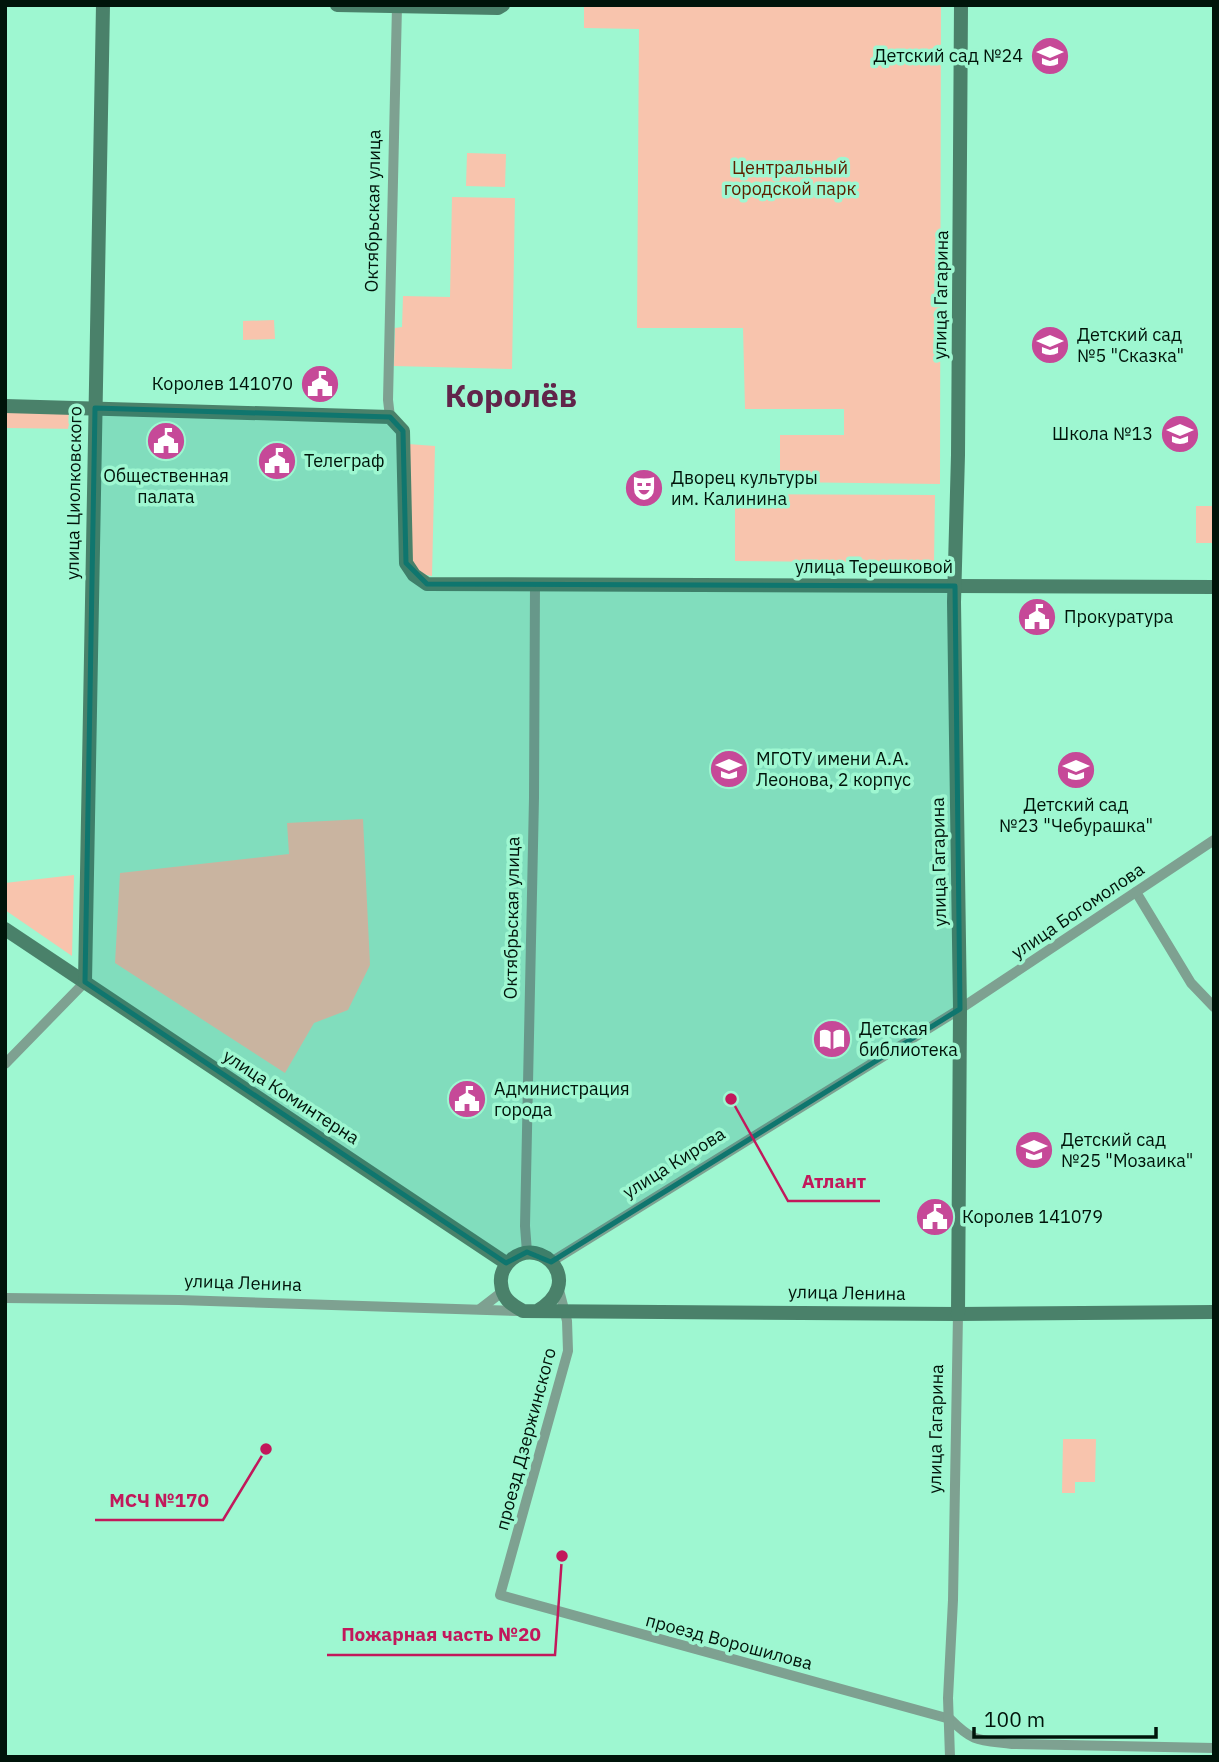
<svg xmlns="http://www.w3.org/2000/svg" width="1219" height="1762" font-family="'IBM Plex Sans',sans-serif">
<style>
.green{fill:#f8c4ad}
.lines{fill:none;stroke-linecap:round;stroke-linejoin:round}
.street{stroke:#7ea191;stroke-width:10}
.secondary{stroke:#4a816a;stroke-width:14}
.marked{fill:#0f766e;fill-opacity:0.2;stroke:#0f766e;stroke-width:5;stroke-linejoin:round}
.labels{text-anchor:middle;stroke-width:7;stroke-linejoin:round;paint-order:stroke}
.poi-label{font-size:18px;fill:#00140a;stroke:#9ef7d1;text-anchor:start}
.park-label{font-size:18px;fill:#5d2100;stroke:#9ef7d1}
.street-label{font-size:18px;fill:#00140a;stroke:#9ef7d1}
.town-label{font-size:32px;font-weight:bold;fill:#61254a;stroke:#9ef7d1}
.leader{fill:none;stroke:#c2185b;stroke-width:2.5}
.callout-dot{fill:#c2185b;stroke:#9ef7d1;stroke-width:2.5}
.callout-label{font-size:19px;text-anchor:middle;font-weight:bold;fill:#c2185b;stroke:#9ef7d1;stroke-width:7;stroke-linejoin:round;paint-order:stroke}
</style>
<rect width="100%" height="100%" fill="#9ef7d1"/>
<g class="green">
<path d="M584 5H941L940 484 780 482V435H844V409H745L743 328H637L639 29 584 28Z"/>
<path d="M467 153 506 154 505 187 466 186Z"/>
<path d="M452 197 515 198 512 369 394 366 395 328 402 327 403 296 450 297Z"/>
<path d="M274 320 275 339 243 340V321Z"/>
<path d="M5 411 78 412 79 429 5 428Z"/>
<path d="M408 444 435 446 432 576 422 574 411 561Z"/>
<path d="M735 494 935 495 934 563 735 561Z"/>
<rect x="1196" y="506" width="18" height="37"/>
<path d="M363 819 370 965 348 1010 314 1023 285 1073 115 963 120 873 289 854 287 823Z"/>
<path d="M74 875 72 956 5 910V883Z"/>
<path d="M1063 1439H1096L1095 1482H1075V1493H1062Z"/>
</g>
<g class="lines">
<g class="street">
<path d="M390 417 388 400 397 6"/>
<path d="M1136 892 1191 983 1214 1007"/>
<path d="M5 1064 85 982"/>
<path d="M527 1252 525 1226 534 798 535 584"/>
<path d="M551 1262 960 1009 1214 840"/>
<path d="M559 1290 567 1321 568 1351 500 1595 950 1719C974 1743 979 1740 1012 1744L1214 1748"/>
<path d="M5 1298 179 1300 519 1311"/>
<path d="M480 1309 502 1292"/>
<path d="M950 1757 948 1698 953 1600 958 1314"/>
</g>
<g class="secondary">
<path d="M337 5 498 8 503 5"/>
<path d="M5 406 390 417 403 431 406 563 414 575 427 584 1214 587"/>
<path d="M5 929 506 1263"/>
<path d="M85 982 103 5"/>
<path d="M537 1311C586 1283 542 1235 512 1259 505 1265 500 1273 501 1283 502 1298 510 1304 523 1311L958 1314 1214 1312"/>
<path d="M958 1314 960 1009 954 602 958 455 961 5"/>
</g>
</g>
<path class="marked" d="M95 408 390 417 403 431 406 563 427 584 955 586 960 1009 551 1262 527 1252 506 1263 85 982Z"/>
<defs>
<g id="school-disc" transform="scale(2.0125)"><circle r="9.5" fill="#c64998" stroke="#9ef7d1"/><path d="M0-5L7-2L0 1L-7-2ZM-4 1L0 2.5L4 1V4Q0 6-4 4Z" fill="#fff"/></g>
<g id="civic-disc" transform="scale(2.0125)"><circle r="9.5" fill="#c64998" stroke="#9ef7d1"/><path d="M-.6-6.5H3V-4.5H.6V-3L4-1V1h2V6H-6V1h2V-1L-.6-3ZM-1.2 2.5V6h2.4V2.5Z" fill="#fff"/></g>
<g id="theatre-disc" transform="scale(2.0125)"><circle r="9.5" fill="#c64998" stroke="#9ef7d1"/><path d="M-5-5.5Q0-4 5-5.5V0Q5 5 0 6Q-5 5-5 0ZM-3.3-2.5H-1v1.5H-3.3ZM1-2.5H3.3v1.5H1ZM-2.8 1Q0 5.5 2.8 1Z" fill="#fff"/></g>
<g id="university-disc" transform="scale(2.0125)"><circle r="9.5" fill="#c64998" stroke="#9ef7d1"/><path d="M0-5L7-2L0 1L-7-2ZM-4 1L0 2.5L4 1V4Q0 6-4 4Z" fill="#fff"/></g>
<g id="library-disc" transform="scale(2.0125)"><circle r="9.5" fill="#c64998" stroke="#9ef7d1"/><path d="M-6-4Q-3-5.5-.7-3.5V5Q-3 3-6 4ZM6-4Q3-5.5 .7-3.5V5Q3 3 6 4Z" fill="#fff"/></g>
</defs>
<g fill-rule="evenodd">
<use href="#school-disc" x="1050" y="56"/>
<use href="#school-disc" x="1050" y="345"/>
<use href="#civic-disc" x="320" y="384"/>
<use href="#school-disc" x="1180" y="434"/>
<use href="#civic-disc" x="166" y="441"/>
<use href="#civic-disc" x="277" y="461"/>
<use href="#theatre-disc" x="644" y="488"/>
<use href="#civic-disc" x="1037" y="617"/>
<use href="#university-disc" x="729" y="769"/>
<use href="#school-disc" x="1076" y="770"/>
<use href="#library-disc" x="832" y="1039"/>
<use href="#civic-disc" x="467" y="1099"/>
<use href="#school-disc" x="1034" y="1150"/>
<use href="#civic-disc" x="935" y="1217"/>
</g>
<g class="labels">
<g class="poi-label">
<text x="1023" y="62" text-anchor="end">Детский сад №24</text>
<text x="1077" y="341">Детский сад<tspan x="1077" dy="21">№5 "Сказка"</tspan></text>
<text x="293" y="390" text-anchor="end">Королев 141070</text>
<text x="1153" y="440" text-anchor="end">Школа №13</text>
<text x="304" y="467">Телеграф</text>
<text x="166" y="482" text-anchor="middle">Общественная<tspan x="166" dy="21">палата</tspan></text>
<text x="671" y="484">Дворец культуры<tspan x="671" dy="21">им. Калинина</tspan></text>
<text x="1064" y="623">Прокуратура</text>
<text x="756" y="765">МГОТУ имени А.А.<tspan x="756" dy="21">Леонова, 2 корпус</tspan></text>
<text x="1076" y="811" text-anchor="middle">Детский сад<tspan x="1076" dy="21">№23 "Чебурашка"</tspan></text>
<text x="859" y="1035">Детская<tspan x="859" dy="21">библиотека</tspan></text>
<text x="494" y="1095">Администрация<tspan x="494" dy="21">города</tspan></text>
<text x="1061" y="1146">Детский сад<tspan x="1061" dy="21">№25 "Мозаика"</tspan></text>
<text x="962" y="1223">Королев 141079</text>
</g>
<g class="park-label">
<text x="790" y="174">Центральный<tspan x="790" dy="21">городской парк</tspan></text>
</g>
<g class="street-label">
<text transform="translate(373 211) rotate(-89)" y="6">Октябрьская улица</text>
<text transform="translate(941 295) rotate(-89)" y="6">улица Гагарина</text>
<text transform="translate(74 493) rotate(-89)" y="6">улица Циолковского</text>
<text x="874" y="573">улица Терешковой</text>
<text transform="translate(939 862) rotate(-91)" y="6">улица Гагарина</text>
<text transform="translate(1078 911) rotate(-34)" y="6">улица Богомолова</text>
<text transform="translate(512 918) rotate(-89)" y="6">Октябрьская улица</text>
<text transform="translate(291 1097) rotate(33)" y="6">улица Коминтерна</text>
<text transform="translate(674 1163) rotate(-32)" y="6">улица Кирова</text>
<text transform="translate(243 1283) rotate(2)" y="6">улица Ленина</text>
<text transform="translate(847 1293) rotate(1)" y="6">улица Ленина</text>
<text transform="translate(936 1429) rotate(-89)" y="6">улица Гагарина</text>
<text transform="translate(526 1439) rotate(-75)" y="6">проезд Дзержинского</text>
<text transform="translate(729 1642) rotate(15)" y="6">проезд Ворошилова</text>
</g>
<g class="town-label">
<text x="511" y="407">Королёв</text>
</g>
</g>
<path class="leader" d="M731 1099L788 1201H880M266 1449L223 1520H95M562 1556L555 1655H327"/>
<g class="callout-dot">
<circle cx="731" cy="1099" r="7"/>
<circle cx="266" cy="1449" r="7"/>
<circle cx="562" cy="1556" r="7"/>
</g>
<g class="callout-label">
<text x="834" y="1188">Атлант</text>
<text x="159" y="1507">МСЧ №170</text>
<text x="441" y="1641">Пожарная часть №20</text>
</g>
<rect width="1219" height="1762" fill="none" stroke="#00140a" stroke-width="14"/>
<path d="M974 1727v10h182v-10" fill="none" stroke="#00140a" stroke-width="3.5"/>
<text x="984" y="1727" font-size="21" fill="#00140a" stroke="#9ef7d1" stroke-width="5" paint-order="stroke">100 m</text>
</svg>
